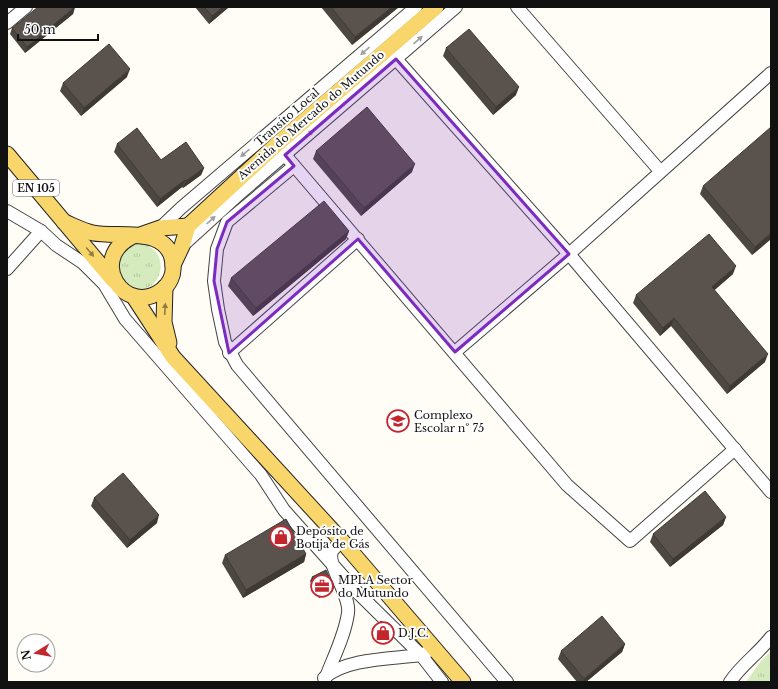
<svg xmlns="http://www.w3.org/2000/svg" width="778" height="689" font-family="'Libre Baskerville',serif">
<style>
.grass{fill:url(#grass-tufts)}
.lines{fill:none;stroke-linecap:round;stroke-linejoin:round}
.minor-casing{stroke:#444;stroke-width:14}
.major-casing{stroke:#222;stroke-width:17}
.minor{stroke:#fff;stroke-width:12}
.major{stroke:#f9d66b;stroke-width:15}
.wall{fill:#4d4742}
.shaded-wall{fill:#3f3936}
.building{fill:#5a524d;stroke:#3f3936}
.oneway{fill:#a0a0a0}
.oneway2{fill:#917d42}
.marked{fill:#7b2cbf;fill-opacity:0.2;stroke:#7b2cbf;stroke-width:3;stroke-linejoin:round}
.labels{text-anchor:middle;stroke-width:4;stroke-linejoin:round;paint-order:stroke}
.shield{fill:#fff;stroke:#585858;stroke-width:1}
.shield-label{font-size:10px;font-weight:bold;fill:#111}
.street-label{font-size:11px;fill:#111;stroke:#fff}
.poi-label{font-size:11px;fill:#111;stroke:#fff;text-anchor:start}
</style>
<defs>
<pattern id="grass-tufts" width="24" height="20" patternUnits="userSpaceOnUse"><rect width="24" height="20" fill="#d5ebbd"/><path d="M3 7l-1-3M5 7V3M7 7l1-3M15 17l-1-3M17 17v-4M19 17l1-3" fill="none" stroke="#b6c8a1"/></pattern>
</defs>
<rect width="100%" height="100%" fill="#fffdf5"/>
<g class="grass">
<path d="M137 243C174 247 163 295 135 289 131 288 125 283 121 281L116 260 130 245Z"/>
<path d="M771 651V682H746L761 661Z"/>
</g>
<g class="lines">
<g class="minor-casing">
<g id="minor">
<path d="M517 7 660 171"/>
<path d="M7 23 26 7"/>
<path d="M396 59 569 254 771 492"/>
<path d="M285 155 567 485 630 541 735 449"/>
<path d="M294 166 227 222 217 249 214 281 218 309 225 342 237 365 507 682"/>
<path d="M7 211 41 231 56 245 83 263 104 284 125 319 261 475 284 510 357 592 421 655 442 682"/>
<path d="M160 228 181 208 416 7"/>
<path d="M182 246 238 195 456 7"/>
<path d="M7 269 41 231"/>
<path d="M455 352 569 254 771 73"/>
<path d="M229 353 358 239"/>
<path d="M326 677C334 656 345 635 348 613 351 595 324 562 333 550 336 546 339 544 342 541"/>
<path d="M324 678C346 658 392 659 421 655L427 652"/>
<path d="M730 682C741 665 759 653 771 637"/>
</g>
</g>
<g class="major-casing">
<g id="major">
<path d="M7 154 113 280"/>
<path d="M64 222C74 226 83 231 93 233 120 238 172 225 173 266 174 275 169 285 162 290 125 318 86 259 133 236"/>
<path d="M140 235 160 228 188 226"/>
<path d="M173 265 182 246 188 226 276 145 436 7"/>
<path d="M165 287 164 322 169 343"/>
<path d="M134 297 173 357 342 541 463 682"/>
</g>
</g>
<use href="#minor" class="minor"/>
<use href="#major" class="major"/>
</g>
<g class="wall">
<path d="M75 7 73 14 25 53 10 34 12 28Z"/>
<path d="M195 7H229L209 24Z"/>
<path d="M321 7H399L352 45Z"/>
<path d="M446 48 516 95 493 115 443 56Z"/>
<path d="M127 77 81 116 60 91 63 83Z"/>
<path d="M117 144 161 160 204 168 201 175 183 188 182 187 157 207 114 152Z"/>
<path d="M316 151 412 172 361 216 313 159Z"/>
<path d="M703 186 771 239 752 255 700 194Z"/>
<path d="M349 231 346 239 253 316 228 286 231 278Z"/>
<path d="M733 274 714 290 765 362 727 394 671 326 660 336 633 303 636 295Z"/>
<path d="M94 498 157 523 127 548 91 506Z"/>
<path d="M726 517 723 525 670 567 650 542 653 534Z"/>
<path d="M306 554 304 562 243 598 222 563 225 555Z"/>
<path d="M312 577 333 591 319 598 310 581Z"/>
<path d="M373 628 391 636 383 644 372 632Z"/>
<path d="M625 644 622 652 586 682H577L558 659 561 651Z"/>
</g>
<g class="shaded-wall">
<path d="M75 7 73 14 25 53 27 47Z"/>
<path d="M223 7H229L209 24 212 16Z"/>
<path d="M392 7H399L352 45 355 37Z"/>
<path d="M130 69 127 77 81 116 84 108Z"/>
<path d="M519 87 516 95 493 115 496 107Z"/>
<path d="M415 164 412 172 361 216 364 208Z"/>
<path d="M204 168 201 175 183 188 186 181Z"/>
<path d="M185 180 182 187 157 207 160 199Z"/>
<path d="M349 231 346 239 253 316 256 308Z"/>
<path d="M771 233V239L752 255 755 247Z"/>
<path d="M736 266 733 274 709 295 712 287Z"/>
<path d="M674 318 671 326 660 336 663 328Z"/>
<path d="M768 354 765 362 727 394 730 386Z"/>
<path d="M159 515 157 523 127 548 130 540Z"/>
<path d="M726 517 723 525 670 567 673 559Z"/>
<path d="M306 554 304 562 243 598 246 590Z"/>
<path d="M334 587 333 591 319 598 321 594Z"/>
<path d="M393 632 391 636 383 644 384 640Z"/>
<path d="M625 644 622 652 586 682H583L584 679Z"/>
</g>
<g class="building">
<path d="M38 7H75L27 47 12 28Z"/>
<path d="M204 7H223L212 16Z"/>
<path d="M331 7H392L355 37Z"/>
<path d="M469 29 519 87 496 107 446 48Z"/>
<path d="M109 44 130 69 84 108 63 83Z"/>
<path d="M367 107 415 164 364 208 316 151Z"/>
<path d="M771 127V233L755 247 703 186Z"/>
<path d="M137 128 161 160 186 142 204 168 186 181 185 180 160 199 117 144Z"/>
<path d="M324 201 349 231 256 308 231 278Z"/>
<path d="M709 234 736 266 712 287 768 354 730 386 674 318 663 328 636 295Z"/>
<path d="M123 473 159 515 130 540 94 498Z"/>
<path d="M705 491 726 517 673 559 653 534Z"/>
<path d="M286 519 306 554 246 590 225 555Z"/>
<path d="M326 570 334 587 321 594 312 577Z"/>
<path d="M602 616 625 644 584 679 561 651Z"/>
<path d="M381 621 393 632 384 640 373 628Z"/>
</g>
<defs><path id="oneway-solid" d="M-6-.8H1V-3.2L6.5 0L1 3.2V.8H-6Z"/></defs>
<g class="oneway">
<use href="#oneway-solid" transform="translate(418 40) rotate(-41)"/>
<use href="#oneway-solid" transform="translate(365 51) rotate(139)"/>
<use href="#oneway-solid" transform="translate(309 134) rotate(-41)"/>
<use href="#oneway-solid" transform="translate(245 153) rotate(139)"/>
<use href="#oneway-solid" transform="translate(211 220) rotate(-42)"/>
</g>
<g class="oneway2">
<use href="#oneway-solid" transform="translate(90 252) rotate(50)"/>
<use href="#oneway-solid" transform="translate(165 309) rotate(-87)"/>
</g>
<path class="marked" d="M396 59 569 254 455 352 358 239 229 353 214 281 217 249 227 222 294 166 285 155Z"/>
<defs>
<g id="school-ring" transform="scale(1.15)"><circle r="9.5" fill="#fff" stroke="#c4262e" stroke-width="1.5"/><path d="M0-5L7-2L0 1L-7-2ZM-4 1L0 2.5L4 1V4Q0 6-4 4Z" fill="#c4262e"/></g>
<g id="shop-ring" transform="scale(1.15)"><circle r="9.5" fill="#fff" stroke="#c4262e" stroke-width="1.5"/><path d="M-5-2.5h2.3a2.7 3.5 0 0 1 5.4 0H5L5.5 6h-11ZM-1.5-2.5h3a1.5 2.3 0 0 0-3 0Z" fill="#c4262e"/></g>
<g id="office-ring" transform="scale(1.15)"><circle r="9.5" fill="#fff" stroke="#c4262e" stroke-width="1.5"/><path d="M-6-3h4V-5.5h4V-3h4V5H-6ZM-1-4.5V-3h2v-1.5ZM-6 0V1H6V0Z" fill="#c4262e"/></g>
</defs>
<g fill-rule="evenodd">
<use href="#school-ring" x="398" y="421"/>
<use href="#shop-ring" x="281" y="537"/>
<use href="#office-ring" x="322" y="586"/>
<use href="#shop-ring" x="383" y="633"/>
</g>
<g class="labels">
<rect class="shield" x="13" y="180" width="46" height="16" rx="3"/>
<g class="shield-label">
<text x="36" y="192">EN 105</text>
</g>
<g class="street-label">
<text transform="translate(311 115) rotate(-41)" y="4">Avenida do Mercado do Mutundo</text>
<text transform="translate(287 117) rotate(-41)" y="4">Transito Local</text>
</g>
<g class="poi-label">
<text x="414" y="419">Complexo<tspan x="414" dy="13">Escolar nº 75</tspan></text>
<text x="296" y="535">Depósito de<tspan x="296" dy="13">Botija de Gás</tspan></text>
<text x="338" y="584">MPLA Sector<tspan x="338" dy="13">do Mutundo</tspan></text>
<text x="398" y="637">D.J.C.</text>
</g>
</g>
<rect width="778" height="689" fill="none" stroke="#111111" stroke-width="16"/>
<g transform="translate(36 653) rotate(259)"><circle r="19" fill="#ffffff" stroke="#a0a0a0"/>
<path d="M0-3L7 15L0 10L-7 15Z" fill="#c4262e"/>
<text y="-6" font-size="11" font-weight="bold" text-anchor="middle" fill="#111111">N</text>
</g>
<path d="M18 34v6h80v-6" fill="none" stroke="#111111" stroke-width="2"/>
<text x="24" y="34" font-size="12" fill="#111111" stroke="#ffffff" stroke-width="3" paint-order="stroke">50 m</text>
</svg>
